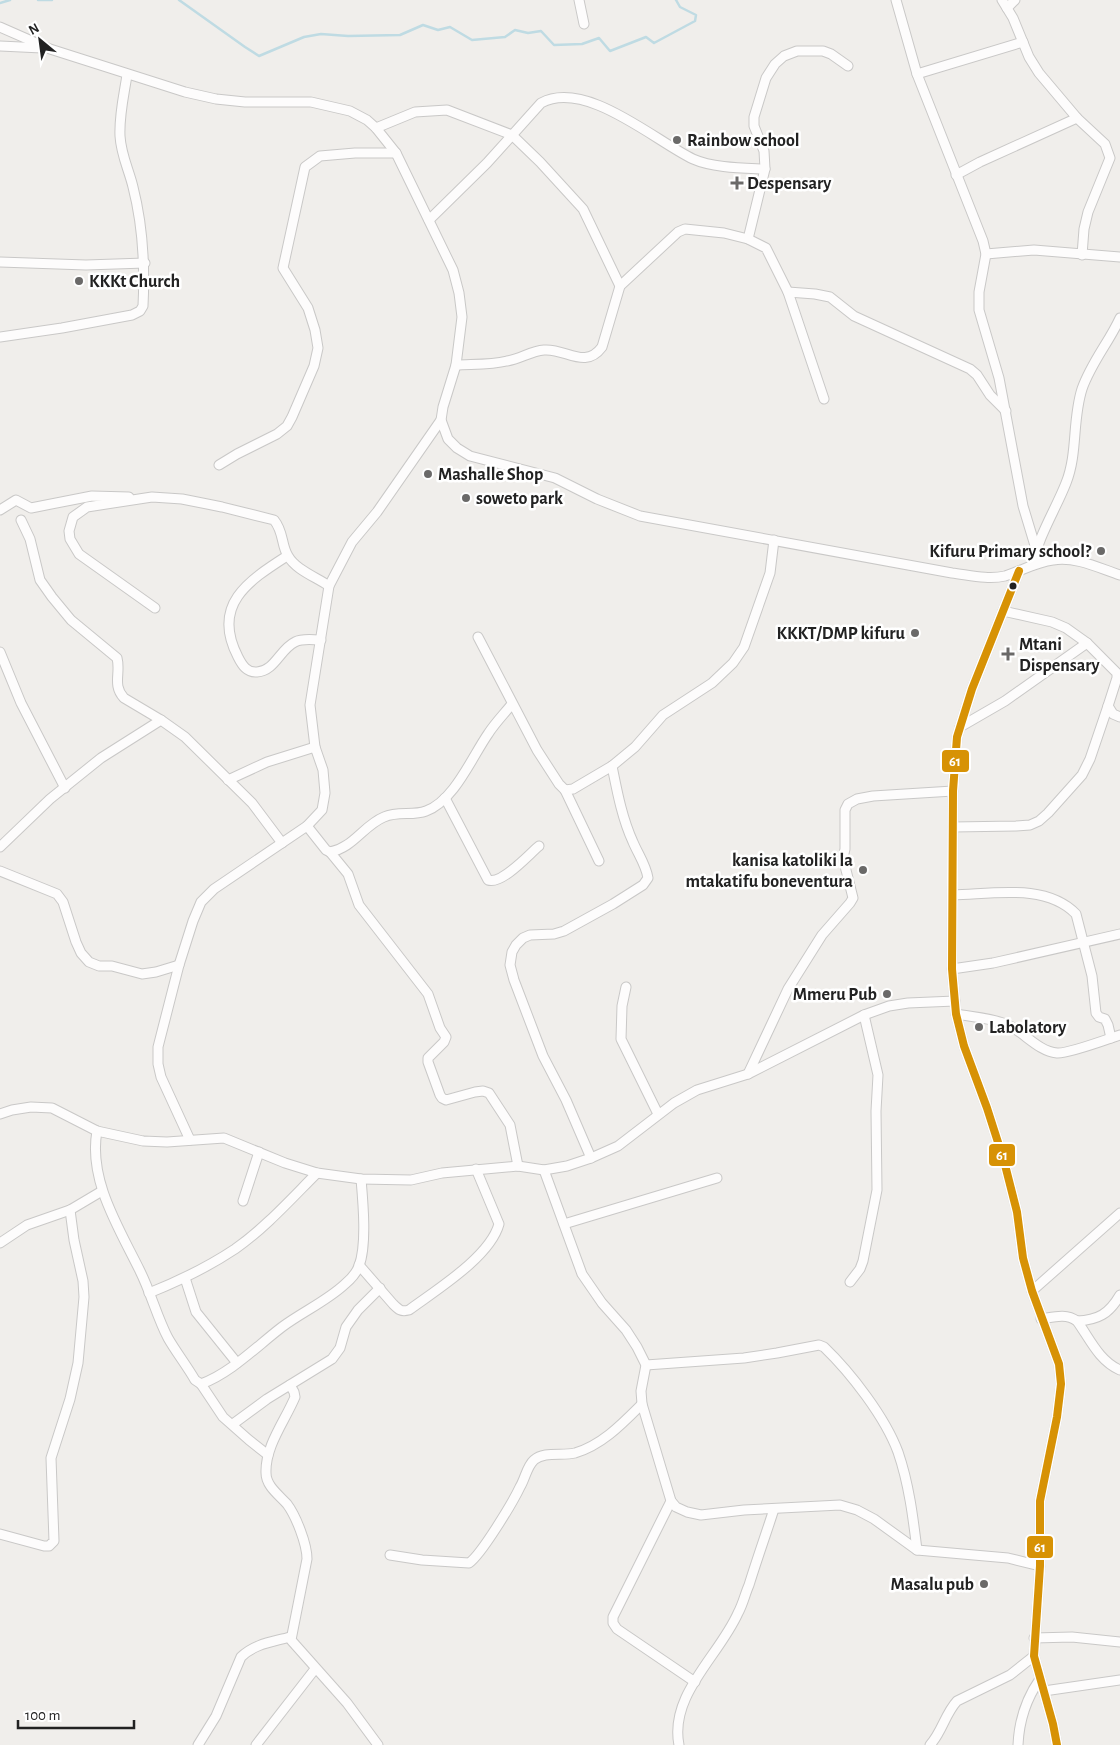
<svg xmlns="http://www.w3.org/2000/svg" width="1120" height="1745" font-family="'Alegreya Sans',sans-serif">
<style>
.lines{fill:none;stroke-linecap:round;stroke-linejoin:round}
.stream{stroke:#bfdbe3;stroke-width:2.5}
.minor-casing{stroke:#c9c8c7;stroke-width:11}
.minor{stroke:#fdfcfc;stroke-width:9}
.bus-1-casing{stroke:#fff;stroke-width:11}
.bus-1{stroke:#d79205;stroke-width:8}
.poi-dot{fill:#6a6968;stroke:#fff;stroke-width:2}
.bus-dot{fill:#222;stroke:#fff;stroke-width:2}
.labels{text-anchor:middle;stroke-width:5;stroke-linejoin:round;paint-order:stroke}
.poi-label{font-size:18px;font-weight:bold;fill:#222;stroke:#fff;text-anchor:start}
.line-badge{stroke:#fff;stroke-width:2}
.badge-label{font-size:14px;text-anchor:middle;font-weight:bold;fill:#fff}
</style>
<rect width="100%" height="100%" fill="#f0eeeb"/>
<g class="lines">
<g class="stream">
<path d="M38 0H52"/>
<path d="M179 0 245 47 259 56 304 37 321 34 348 36 400 35 423 25 438 30 450 27 472 40 505 37 515 30 528 33 541 31 554 45 582 44 599 38 610 51 646 37 654 43 695 21 696 15 680 7 676 0"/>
<path d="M0 3 10 0"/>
</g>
<g class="minor-casing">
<g id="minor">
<path d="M579 0 584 24"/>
<path d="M896 0 917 74 983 241 986 254 979 292V310L999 378 1023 506 1036 549"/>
<path d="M1002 0 1013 18 1029 57 1039 73 1077 118 1105 144 1110 158 1088 212 1084 229 1082 255"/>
<path d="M1007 8 1015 0"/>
<path d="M0 27 50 49 185 92 216 99 245 102H311L350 111 367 120 376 128 396 153 453 270 459 293 462 317 456 365 443 407 441 420 448 439 457 448 470 456 555 478 597 499 640 516 952 573C969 575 988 580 1005 576 1021 571 1036 562 1053 560 1075 556 1099 568 1120 575"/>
<path d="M0 46 42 48"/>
<path d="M917 74 1023 42"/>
<path d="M376 128 415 112 447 110 512 135 540 162 583 209 620 286"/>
<path d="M956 175 980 162 1077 118"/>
<path d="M429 220 487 163 541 103C586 79 655 141 693 159 713 168 744 168 765 169"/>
<path d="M748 239 765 169 764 151 754 126V117L766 78 775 64 784 56 797 51H823L831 54 848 66"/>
<path d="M986 254 1034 250 1120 257"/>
<path d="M0 262 86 265 145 263"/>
<path d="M788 292 815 294 830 297 854 316 970 369 977 375 990 395 1006 411"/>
<path d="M0 337 62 328 132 315 140 311 143 306C145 266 143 226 133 187 129 170 121 155 120 136 119 115 124 95 127 75"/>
<path d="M456 365C473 364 491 365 507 361 520 359 531 351 544 350 566 348 585 370 602 347L620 286 678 232 685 229 724 233 748 239 766 248 788 292 824 399"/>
<path d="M219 465 237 454 277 434 287 426 292 417 314 366 318 348 315 330 308 308 283 268 305 167 320 156 355 153H396"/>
<path d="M0 510 16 500 31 508 92 496 129 497"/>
<path d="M21 520 30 539 40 580 52 597 71 620 117 658C121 673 112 685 124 698L161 720 185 737 252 803 282 843"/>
<path d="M287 556C248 581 211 605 238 657 242 665 247 673 257 672 275 671 280 649 295 642 303 638 312 640 321 640"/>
<path d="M1033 565C1038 536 1055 511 1066 483 1078 453 1072 420 1082 389 1091 363 1109 342 1120 318"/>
<path d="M1019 571 972 689 957 737 953 791 952 969 956 1014 964 1046 987 1108 1004 1161 1017 1212 1023 1258 1032 1291 1059 1364 1061 1384 1057 1417 1040 1501V1566L1034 1656 1053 1724 1057 1745"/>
<path d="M155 608 79 554 70 539 69 531 73 517 87 507 152 497 182 499 222 507 274 520C284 532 281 545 288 556 296 570 316 577 329 586"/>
<path d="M1003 611 1052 622 1066 628 1087 643 1117 673V678L1108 706 1113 714 1120 717"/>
<path d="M478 637 537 750 559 784 565 790 573 789 612 766 635 747 663 715 712 683 733 663 744 647 770 573 774 540"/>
<path d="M0 652 21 703 65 788"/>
<path d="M960 727 1005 701 1087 643"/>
<path d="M228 780 267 762 315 747"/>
<path d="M565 790 599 861"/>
<path d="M445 798 488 880C502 885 529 854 539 846"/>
<path d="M307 826 326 850 330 852C353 848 364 825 384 817 398 811 413 816 426 811 454 801 472 757 488 734 495 723 504 714 512 704"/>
<path d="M953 827 1016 826 1030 825 1039 821 1048 813 1082 775 1090 759 1108 706"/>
<path d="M0 847 50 799 101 758 161 720"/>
<path d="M330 852 348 874 359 905 428 994 440 1028 446 1037 444 1042 428 1058V1062L440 1095 442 1098 446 1100 475 1092 483 1091 489 1093 510 1125 518 1166"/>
<path d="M0 871 57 894 63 902 76 942 81 953 89 962 99 966H112L142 974 156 972 179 965"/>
<path d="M953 895C993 894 1046 883 1076 914L1092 976 1096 1013 1099 1017 1105 1019 1108 1025 1111 1038"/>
<path d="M952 969 993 963 1120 934"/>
<path d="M626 987 622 1006 621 1039 658 1114"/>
<path d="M956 1014C972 1017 993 1018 1008 1025 1025 1033 1038 1051 1057 1053 1068 1054 1108 1039 1120 1035"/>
<path d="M748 1074 788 989 822 935 850 903 853 898 843 858 845 849V810L848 804 857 799 873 796 953 791"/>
<path d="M0 1114 12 1110 31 1107 52 1108 97 1131 143 1141 167 1142 224 1138 285 1163 317 1173 361 1179 411 1180 442 1173 518 1166 544 1170 567 1166 591 1158 618 1146 674 1103 697 1090 748 1074 864 1015 889 1006 908 1003 955 1001"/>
<path d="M97 1131C88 1180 119 1228 140 1271 151 1293 157 1317 168 1338 176 1352 187 1366 195 1380L201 1384C231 1373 257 1346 282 1327 302 1312 327 1301 345 1284 351 1279 356 1274 359 1266 367 1245 363 1202 361 1179"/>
<path d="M190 1140 161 1077 158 1064V1047L179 965 193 921 201 902 214 889 307 826 322 810 325 793 323 770 315 747 310 705 329 586 352 542 377 512 441 420"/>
<path d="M591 1158 566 1100 543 1056 514 980 510 965 512 952 516 945 523 938 530 935 554 934 564 931 613 904 643 885 648 878C646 865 638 854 633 842 622 818 617 791 612 766"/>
<path d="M544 1170 582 1274 602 1303 626 1330 637 1347 646 1365 641 1391 642 1404 671 1501 676 1507 687 1512 701 1515 744 1510 840 1505 857 1510 874 1519 917 1550 1008 1558 1040 1566"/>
<path d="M243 1201 259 1152"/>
<path d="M564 1224 717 1178"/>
<path d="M0 1243 27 1225 70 1210 102 1191"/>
<path d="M359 1265 393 1304C399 1310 401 1312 409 1310 436 1290 490 1257 499 1224L476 1169"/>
<path d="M185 1278 196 1312 237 1363"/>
<path d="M850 1282 860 1269 863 1261 877 1190 876 1111 878 1075 864 1015"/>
<path d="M1032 1291 1120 1213"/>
<path d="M149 1293C179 1281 208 1267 235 1249 265 1228 291 1199 317 1173"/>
<path d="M1041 1319C1054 1317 1066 1313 1077 1321 1090 1339 1099 1361 1120 1370"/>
<path d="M1077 1321C1098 1320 1109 1314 1120 1295"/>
<path d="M646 1365 744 1358 777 1353 819 1345 824 1347C851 1373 885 1417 898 1452 909 1484 913 1517 917 1550"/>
<path d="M201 1384 223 1417 249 1440 268 1455"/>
<path d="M290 1385 294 1392 295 1397C285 1421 265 1446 266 1473 266 1486 279 1495 287 1504 296 1516 307 1544 307 1559L291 1640 347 1703 378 1745"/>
<path d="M233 1424 267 1399 332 1359 340 1348 346 1327 358 1310 380 1288"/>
<path d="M671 1501 613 1617V1623L617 1629 695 1682"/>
<path d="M0 1534 44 1546H49L54 1541 51 1458 70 1399 78 1363 84 1297 83 1281 74 1240 70 1210"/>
<path d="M390 1555 422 1560 469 1563C481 1555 513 1502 520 1487 525 1479 527 1466 534 1460 544 1451 562 1456 575 1453 602 1445 622 1424 642 1404"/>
<path d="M1034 1638 1072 1637 1120 1642"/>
<path d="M1044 1691 1120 1680"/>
<path d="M198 1745 216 1716 241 1657C254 1644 272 1642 290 1637"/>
<path d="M256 1745 315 1669"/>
<path d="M679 1745C669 1695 719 1656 738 1613 743 1604 745 1594 749 1585 757 1559 766 1534 774 1509"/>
<path d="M930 1745C942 1732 945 1714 957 1701L1010 1675 1034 1656"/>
<path d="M1018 1745C1019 1721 1026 1699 1040 1679"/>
</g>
</g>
<use href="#minor" class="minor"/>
<g class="bus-1-casing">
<path id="bus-1" d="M1019 571 972 689 957 737 953 791 952 969 956 1014 964 1046 987 1108 1004 1161 1017 1212 1023 1258 1032 1291 1059 1364 1061 1384 1057 1417 1040 1501V1566L1034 1656 1053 1724 1057 1745"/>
</g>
<use href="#bus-1" class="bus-1"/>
</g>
<g class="poi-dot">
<circle cx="677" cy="140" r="5"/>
<path d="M734.5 175.5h5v5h5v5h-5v5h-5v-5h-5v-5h5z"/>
<circle cx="79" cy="281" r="5"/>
<circle cx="428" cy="474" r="5"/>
<circle cx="466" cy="498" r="5"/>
<circle cx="1101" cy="551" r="5"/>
<circle cx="915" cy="633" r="5"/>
<path d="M1005.5 646.5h5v5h5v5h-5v5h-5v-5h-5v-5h5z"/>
<circle cx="863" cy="870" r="5"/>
<circle cx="887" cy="994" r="5"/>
<circle cx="979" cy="1027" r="5"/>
<circle cx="984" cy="1584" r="5"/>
</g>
<circle class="bus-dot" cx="1013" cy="586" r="4.5"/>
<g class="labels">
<g class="poi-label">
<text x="687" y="146">Rainbow school</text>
<text x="747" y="189">Despensary</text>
<text x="89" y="287">KKKt Church</text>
<text x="438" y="480">Mashalle Shop</text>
<text x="476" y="504">soweto park</text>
<text x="1091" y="557" text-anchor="end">Kifuru Primary school?</text>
<text x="905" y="639" text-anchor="end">KKKT/DMP kifuru</text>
<text x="1019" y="650">Mtani<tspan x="1019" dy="21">Dispensary</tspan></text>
<text x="853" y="866" text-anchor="end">kanisa katoliki la<tspan x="853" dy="21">mtakatifu boneventura</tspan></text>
<text x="877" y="1000" text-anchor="end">Mmeru Pub</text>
<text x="989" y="1033">Labolatory</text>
<text x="974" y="1590" text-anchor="end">Masalu pub</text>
</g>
</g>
<g class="line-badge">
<rect x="941" y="749" width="29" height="24" rx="5" fill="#d79205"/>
<rect x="988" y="1143" width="28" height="24" rx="5" fill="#d79205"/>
<rect x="1026" y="1535" width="28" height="24" rx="5" fill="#d79205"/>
</g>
<g class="badge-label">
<text x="955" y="766">61</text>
<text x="1002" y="1160">61</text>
<text x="1040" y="1552">61</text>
</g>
<g transform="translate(40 40) rotate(331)" stroke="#ffffff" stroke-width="4" paint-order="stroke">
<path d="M0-4L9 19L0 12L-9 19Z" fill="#222222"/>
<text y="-8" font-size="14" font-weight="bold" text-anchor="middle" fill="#222222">N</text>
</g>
<path d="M18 1720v8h116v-8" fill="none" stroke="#222222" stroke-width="2.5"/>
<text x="25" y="1720" font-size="15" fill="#222222" stroke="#ffffff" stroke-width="4" paint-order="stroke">100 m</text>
</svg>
